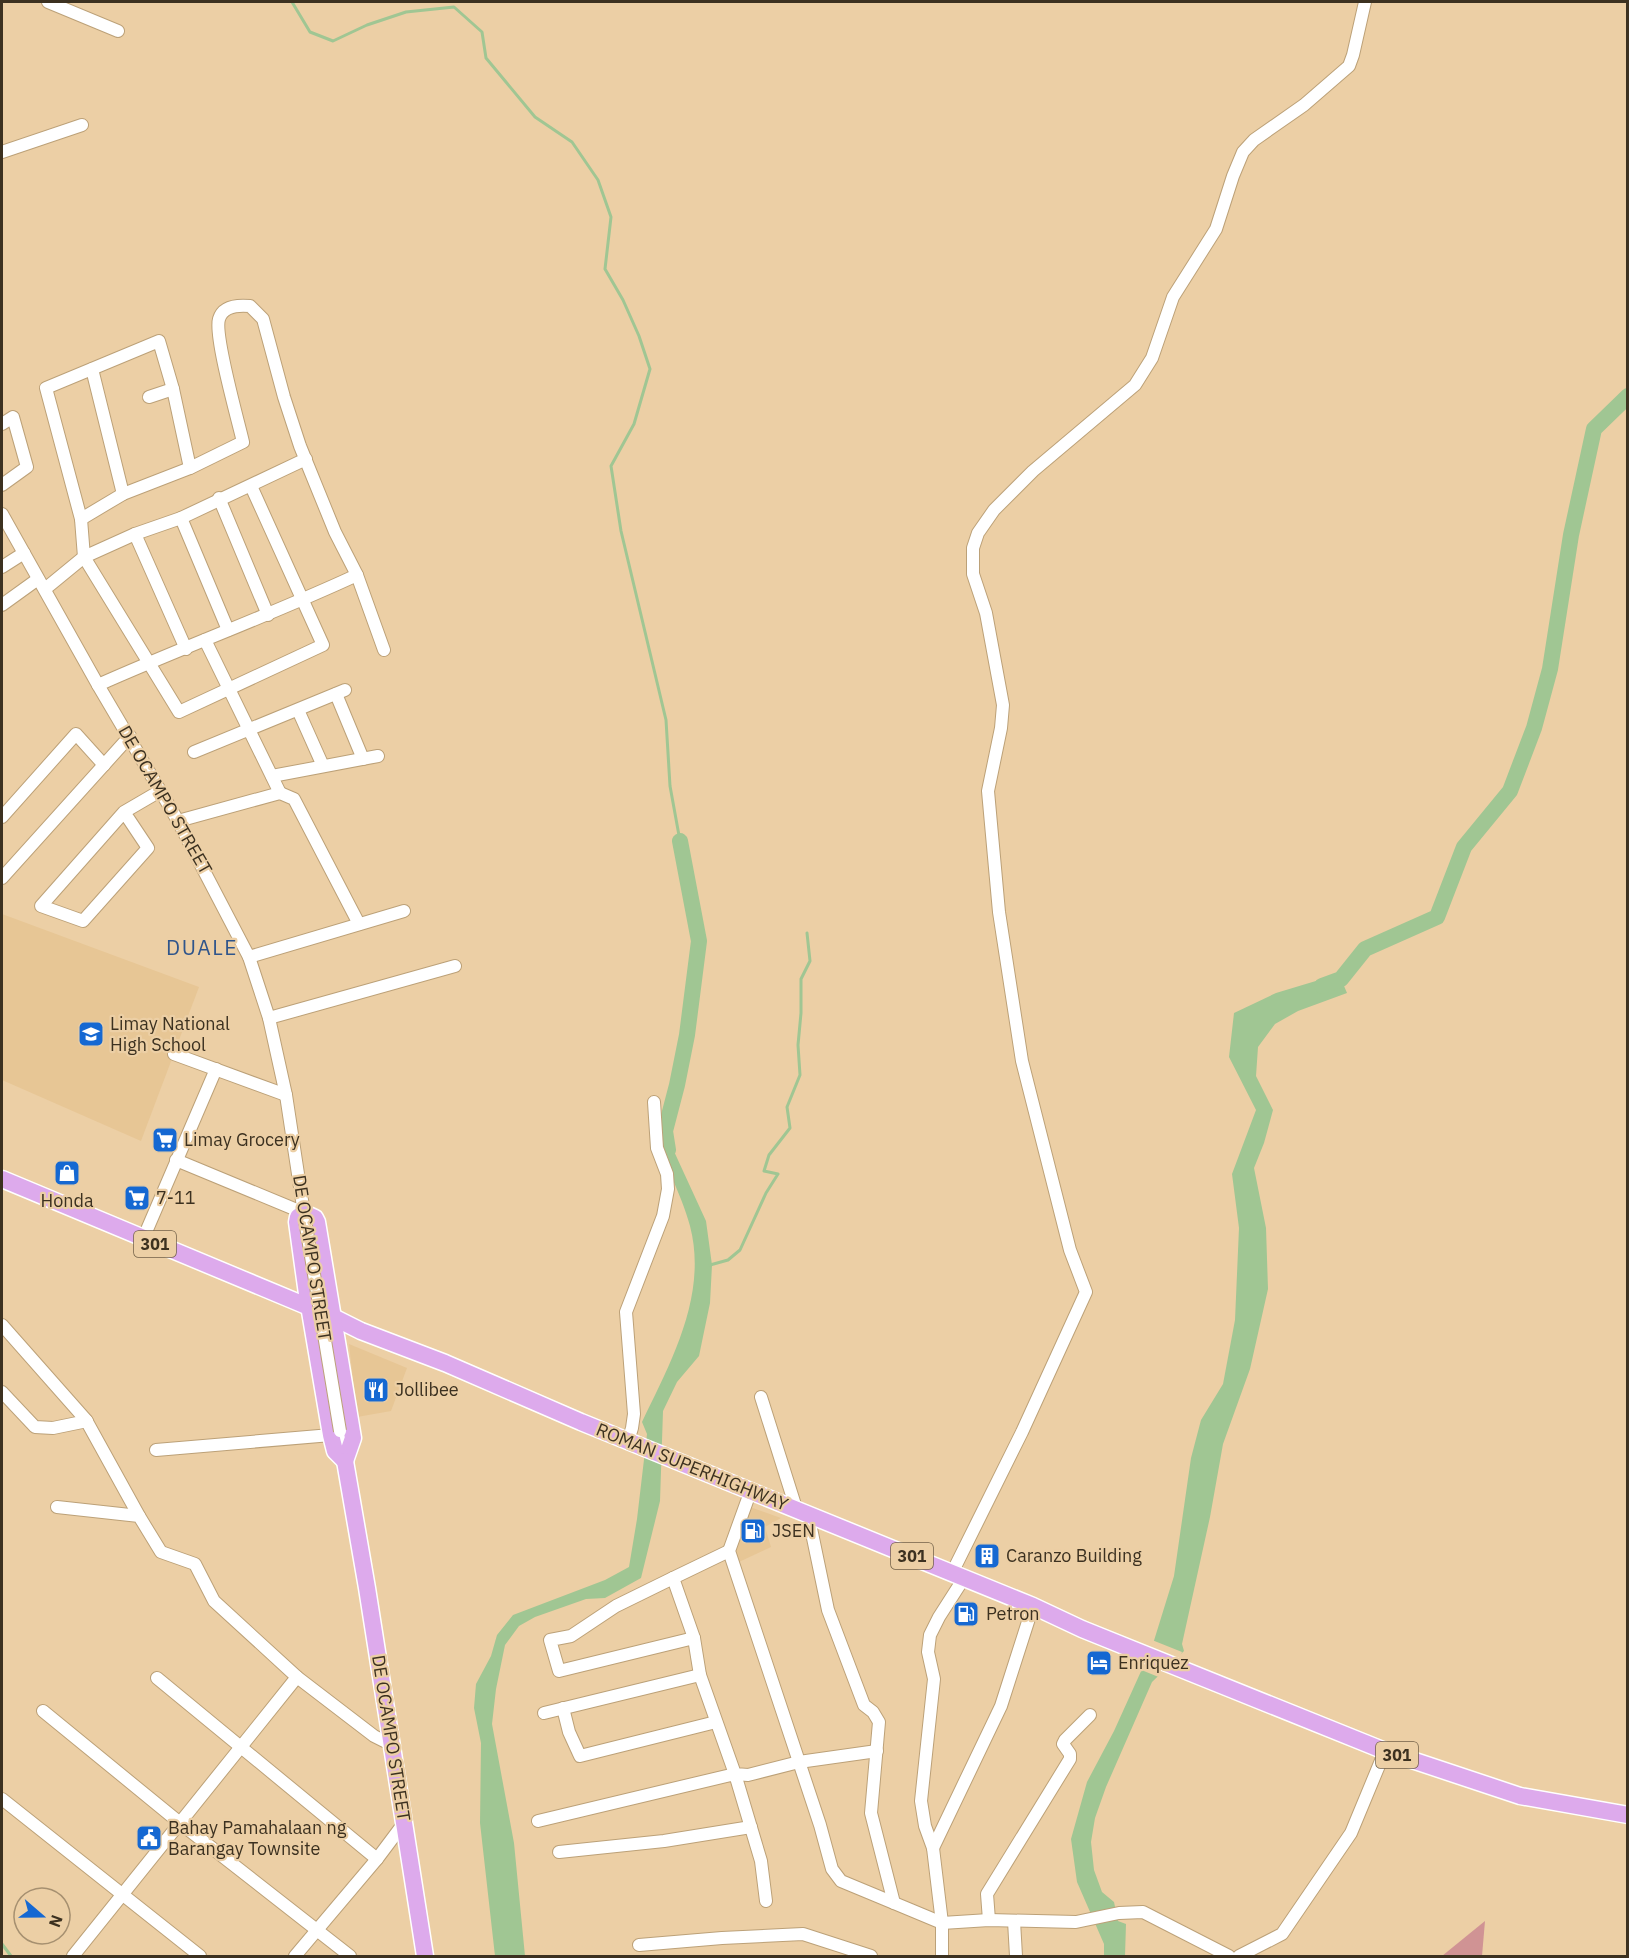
<svg xmlns="http://www.w3.org/2000/svg" width="1629" height="1958" font-family="'IBM Plex Sans',sans-serif">
<style>
.built{fill:#e7c695}
.green{fill:#d09394}
.water{fill:#a0c693}
.pier{fill:#eccfa5}
.lines{fill:none;stroke-linecap:round;stroke-linejoin:round}
.stream{stroke:#a0c693;stroke-width:3}
.river{stroke:#a0c693;stroke-width:16}
.minor-casing{stroke:#bca178;stroke-width:14}
.major-casing{stroke:#fff;stroke-width:19}
.minor{stroke:#fff;stroke-width:12}
.major{stroke:#ddaaec;stroke-width:16}
.minor-bridge-casing{stroke:#bca178;stroke-width:14;stroke-linecap:butt}
.minor-bridge{stroke:#fff;stroke-width:12}
.labels{text-anchor:middle;stroke-width:4.5;stroke-linejoin:round;paint-order:stroke}
.shield{fill:#eccfa5;stroke:#716048;stroke-width:1.5}
.shield-label{font-size:16px;font-weight:bold;fill:#3c3120}
.street-label{font-size:18px;fill:#3c3120;stroke:#eccfa5}
.poi-label{font-size:18px;fill:#3c3120;stroke:#eccfa5;text-anchor:start}
.quarter-label{font-size:21px;letter-spacing:1.5px;fill:#2f558b;stroke:#eccfa5}
</style>
<rect width="100%" height="100%" fill="#eccfa5"/>
<g class="built">
<path d="M2 914 199 987 141 1141 2 1080Z"/>
<path d="M349 1344 407 1368 391 1411 357 1417Z"/>
<path d="M750 1507 781 1518 765 1527 771 1547 739 1562 733 1551Z"/>
</g>
<path class="green" d="M1485 1921 1482 1956H1442Z"/>
<g class="water">
<path d="M1339 974 1347 993 1298 1011 1275 1024 1258 1047 1256 1076 1273 1110 1264 1143 1254 1168 1266 1228 1268 1289 1250 1369 1223 1444 1210 1517 1182 1644 1184 1651 1152 1682 1106 1787 1095 1818 1091 1842 1094 1870 1102 1892 1114 1902 1118 1921 1126 1924 1125 1956H1104V1944L1077 1882 1071 1839 1087 1782 1114 1731 1152 1647 1174 1576 1191 1458 1201 1420 1223 1384 1235 1320 1239 1228 1232 1174 1256 1110 1229 1057 1234 1013 1276 993Z"/>
<path d="M658 1126 671 1129 672 1147 706 1221 712 1265 710 1303 699 1356 677 1382 663 1411 660 1501 641 1578 605 1598 586 1599 535 1617 519 1626 505 1645 496 1689 492 1724 514 1843 525 1956H495L480 1823 481 1743 474 1708 476 1684 491 1656 497 1635 513 1615 605 1580 629 1567 637 1519 647 1434 642 1422C671 1362 708 1295 690 1226 681 1191 661 1163 658 1126Z"/>
</g>
<path class="pier" d="M1152 1640 1182 1652 1178 1661 1161 1678 1139 1669Z"/>
<g class="lines">
<g class="stream">
<path d="M292 2 310 32 333 41 367 25 406 12 454 7 482 32 486 58 535 117 572 142 598 180 611 217 605 269 623 300 639 336 650 369 634 424 611 466 621 531 666 720 670 786 680 841"/>
<path d="M710 1265 728 1260 740 1250 766 1193 778 1174 764 1171 769 1155 790 1128 787 1107 800 1075 798 1045 801 1013V979L810 961 807 933"/>
<path d="M2 1944 11 1956"/>
</g>
<g class="river">
<path d="M1322 986 1341 979 1365 949 1437 917 1464 847 1510 791 1534 728 1550 669 1571 535 1594 429 1628 396"/>
<path d="M668 1150 665 1131 677 1085 687 1035 699 941 680 841"/>
</g>
<g class="minor-casing">
<g id="minor">
<path d="M48 2 118 31"/>
<path d="M2 152 82 125"/>
<path d="M92 369 123 494"/>
<path d="M149 397 173 389"/>
<path d="M2 424 13 417 27 467 2 485"/>
<path d="M190 468 173 389 159 341 46 388 81 519 84 557 179 712 323 645 251 486"/>
<path d="M219 498 268 615"/>
<path d="M2 514 98 685 178 821 249 957 269 1018 286 1095 305 1220"/>
<path d="M181 518 228 630"/>
<path d="M81 519 123 494 190 468 243 442C238 420 214 336 219 319 223 305 239 305 250 306L263 319 284 397 300 446 335 532 357 575 384 650"/>
<path d="M135 534 186 649"/>
<path d="M2 567 24 553"/>
<path d="M45 589 84 557 135 534 181 518 306 459"/>
<path d="M2 605 38 579"/>
<path d="M205 640 280 793"/>
<path d="M98 685C183 647 271 615 357 575"/>
<path d="M336 694 363 759"/>
<path d="M298 710 323 766"/>
<path d="M194 752 345 690"/>
<path d="M272 776 378 756"/>
<path d="M124 812 148 848 83 921 41 906 124 812 160 791"/>
<path d="M2 817 76 734 104 765"/>
<path d="M178 821 280 793 294 799 359 924"/>
<path d="M2 878 130 736"/>
<path d="M249 957 404 911"/>
<path d="M269 1018 455 966"/>
<path d="M174 1054 286 1095"/>
<path d="M176 1160 304 1213"/>
<path d="M143 1239 216 1069"/>
<path d="M2 1325 86 1420 139 1516"/>
<path d="M2 1392 35 1427 53 1428 87 1421"/>
<path d="M761 1397 796 1508"/>
<path d="M340 1431 345 1460"/>
<path d="M628 1441 632 1428 634 1414 626 1312 663 1216 668 1189 667 1174 657 1148 654 1102"/>
<path d="M156 1450 331 1435"/>
<path d="M751 1490 729 1551 820 1825 832 1869 841 1881 894 1903"/>
<path d="M57 1507 139 1516 161 1552 195 1564 214 1601 297 1677 374 1736 392 1745"/>
<path d="M808 1514 828 1610 864 1705 873 1712 879 1722 871 1813 894 1903 942 1923 989 1920 1076 1922 1119 1913 1143 1912 1229 1956"/>
<path d="M729 1551 673 1578 694 1638 700 1675 735 1774 748 1775 799 1762 877 1751"/>
<path d="M952 1573 1022 1432 1086 1292 1070 1250 1022 1061 999 912 988 791 1001 728 1003 705 986 613 973 574V548L978 533 994 510 1033 471 1135 385 1152 358 1173 297 1216 229 1233 176 1243 152 1254 140 1304 105 1349 66 1353 55 1365 2"/>
<path d="M673 1578 616 1606 571 1636 550 1640 559 1671 694 1638"/>
<path d="M157 1678 377 1859"/>
<path d="M563 1708 569 1732 580 1756 716 1722"/>
<path d="M43 1711 180 1823 350 1956"/>
<path d="M544 1713 700 1675"/>
<path d="M2 1799 200 1956"/>
<path d="M538 1821 735 1774 761 1861 766 1901"/>
<path d="M933 1848 1001 1706 1033 1606"/>
<path d="M559 1852 664 1841 751 1827"/>
<path d="M989 1920 987 1894 1070 1759V1754L1063 1744 1065 1740 1090 1715"/>
<path d="M1014 1921 1016 1956"/>
<path d="M639 1945 722 1938 803 1934 871 1956"/>
<path d="M73 1956 297 1677"/>
<path d="M295 1956 377 1859 404 1823"/>
<path d="M942 1956V1923L933 1848 925 1826 921 1801 934 1679 928 1652 930 1635 939 1617 964 1578"/>
<path d="M1239 1956 1282 1934 1351 1833 1385 1751"/>
</g>
</g>
<g class="major-casing">
<g id="major">
<path d="M2 1179 333 1317 361 1331 445 1363 581 1422 1033 1606 1082 1629 1385 1751 1520 1796 1628 1815"/>
<path d="M304 1213 315 1218 317 1222 353 1438 345 1461 335 1451 331 1435 307 1294 297 1222 298 1217Z"/>
<path d="M345 1461 367 1588 425 1956"/>
</g>
</g>
<use href="#minor" class="minor"/>
<use href="#major" class="major"/>
<g class="minor-bridge-casing">
<path id="minor-bridge" d="M305 1220 340 1431"/>
</g>
<use href="#minor-bridge" class="minor-bridge"/>
</g>
<defs>
<g id="school-square" transform="scale(1.35)"><rect x="-9" y="-9" width="18" height="18" rx="4" fill="#1568d2" stroke="#eccfa5"/><path d="M0-5L7-2L0 1L-7-2ZM-4 1L0 2.5L4 1V4Q0 6-4 4Z" fill="#fff"/></g>
<g id="supermarket-square" transform="scale(1.35)"><rect x="-9" y="-9" width="18" height="18" rx="4" fill="#1568d2" stroke="#eccfa5"/><path d="M-6-5.5h2.5l.6 2H6L4.5 2H-2.5L-4.4-4H-6ZM-1.5 3.2a1.3 1.3 0 1 0 .1 0ZM3 3.2a1.3 1.3 0 1 0 .1 0Z" fill="#fff"/></g>
<g id="shop-square" transform="scale(1.35)"><rect x="-9" y="-9" width="18" height="18" rx="4" fill="#1568d2" stroke="#eccfa5"/><path d="M-5-2.5h2.3a2.7 3.5 0 0 1 5.4 0H5L5.5 6h-11ZM-1.5-2.5h3a1.5 2.3 0 0 0-3 0Z" fill="#fff"/></g>
<g id="restaurant-square" transform="scale(1.35)"><rect x="-9" y="-9" width="18" height="18" rx="4" fill="#1568d2" stroke="#eccfa5"/><path d="M-5-6h1v4h1v-4h1v4h1v-4h1v5L-1.5 .5V6h-2V.5L-5-1ZM5-6V6H3V1.5H1.5Q1.5-4 5-6Z" fill="#fff"/></g>
<g id="fuel-square" transform="scale(1.35)"><rect x="-9" y="-9" width="18" height="18" rx="4" fill="#1568d2" stroke="#eccfa5"/><path d="M-5.5-6h7V0h2V4h1.3V-2.5L3-4.5l.8-.8L6-3V5H2.5V1h-1V6h-7ZM-4.2-4.7v3.2H.2V-4.7Z" fill="#fff"/></g>
<g id="building-square" transform="scale(1.35)"><rect x="-9" y="-9" width="18" height="18" rx="4" fill="#1568d2" stroke="#eccfa5"/><path d="M-4-6H4V6H1V3H-1V6H-4ZM-2.5-4.3h1.7v1.8h-1.7ZM.8-4.3h1.7v1.8H.8ZM-2.5-1h1.7V.8h-1.7ZM.8-1h1.7V.8H.8Z" fill="#fff"/></g>
<g id="hotel-square" transform="scale(1.35)"><rect x="-9" y="-9" width="18" height="18" rx="4" fill="#1568d2" stroke="#eccfa5"/><path d="M-6-4.5h1.5V1H6V5H4.5V3h-9V5H-6ZM-4 0a1.8 1.8 0 1 1 3.6 0ZM.5 0V-2.5h3Q6-2.5 6 0Z" fill="#fff"/></g>
<g id="civic-square" transform="scale(1.35)"><rect x="-9" y="-9" width="18" height="18" rx="4" fill="#1568d2" stroke="#eccfa5"/><path d="M-.6-6.5H3V-4.5H.6V-3L4-1V1h2V6H-6V1h2V-1L-.6-3ZM-1.2 2.5V6h2.4V2.5Z" fill="#fff"/></g>
</defs>
<g fill-rule="evenodd">
<use href="#school-square" x="91" y="1034"/>
<use href="#supermarket-square" x="165" y="1140"/>
<use href="#shop-square" x="67" y="1173"/>
<use href="#supermarket-square" x="137" y="1198"/>
<use href="#restaurant-square" x="376" y="1390"/>
<use href="#fuel-square" x="753" y="1531"/>
<use href="#building-square" x="987" y="1556"/>
<use href="#fuel-square" x="966" y="1614"/>
<use href="#hotel-square" x="1099" y="1663"/>
<use href="#civic-square" x="149" y="1838"/>
</g>
<g class="labels">
<g class="shield">
<rect x="134" y="1231" width="42" height="26" rx="4.5"/>
<rect x="891" y="1543" width="42" height="26" rx="4.5"/>
<rect x="1376" y="1742" width="42" height="26" rx="4.5"/>
</g>
<g class="shield-label">
<text x="155" y="1250">301</text>
<text x="912" y="1562">301</text>
<text x="1397" y="1761">301</text>
</g>
<g class="street-label">
<text transform="translate(165 800) rotate(60)" y="6">DE OCAMPO STREET</text>
<text transform="translate(312 1258) rotate(81)" y="6">DE OCAMPO STREET</text>
<text transform="translate(692 1467) rotate(22)" y="6">ROMAN SUPERHIGHWAY</text>
<text transform="translate(391 1738) rotate(81)" y="6">DE OCAMPO STREET</text>
</g>
<g class="poi-label">
<text x="110" y="1030">Limay National<tspan x="110" dy="21">High School</tspan></text>
<text x="184" y="1146">Limay Grocery</text>
<text x="156" y="1204">7-11</text>
<text x="67" y="1207" text-anchor="middle">Honda</text>
<text x="395" y="1396">Jollibee</text>
<text x="772" y="1537">JSEN</text>
<text x="1006" y="1562">Caranzo Building</text>
<text x="986" y="1620">Petron</text>
<text x="1118" y="1669">Enriquez</text>
<text x="168" y="1834">Bahay Pamahalaan ng<tspan x="168" dy="21">Barangay Townsite</tspan></text>
</g>
<g class="quarter-label">
<text x="202" y="955">DUALE</text>
</g>
</g>
<rect width="1629" height="1958" fill="none" stroke="#3c3120" stroke-width="6"/>
<g transform="translate(42 1916) rotate(110)"><circle r="28" fill="#eccfa5" stroke="#a69070" stroke-width="1.5"/>
<path d="M0-4.5L10 22L0 15L-10 22Z" fill="#1568d2"/>
<text y="-9" font-size="16" font-weight="bold" text-anchor="middle" fill="#3c3120">N</text>
</g>
</svg>
